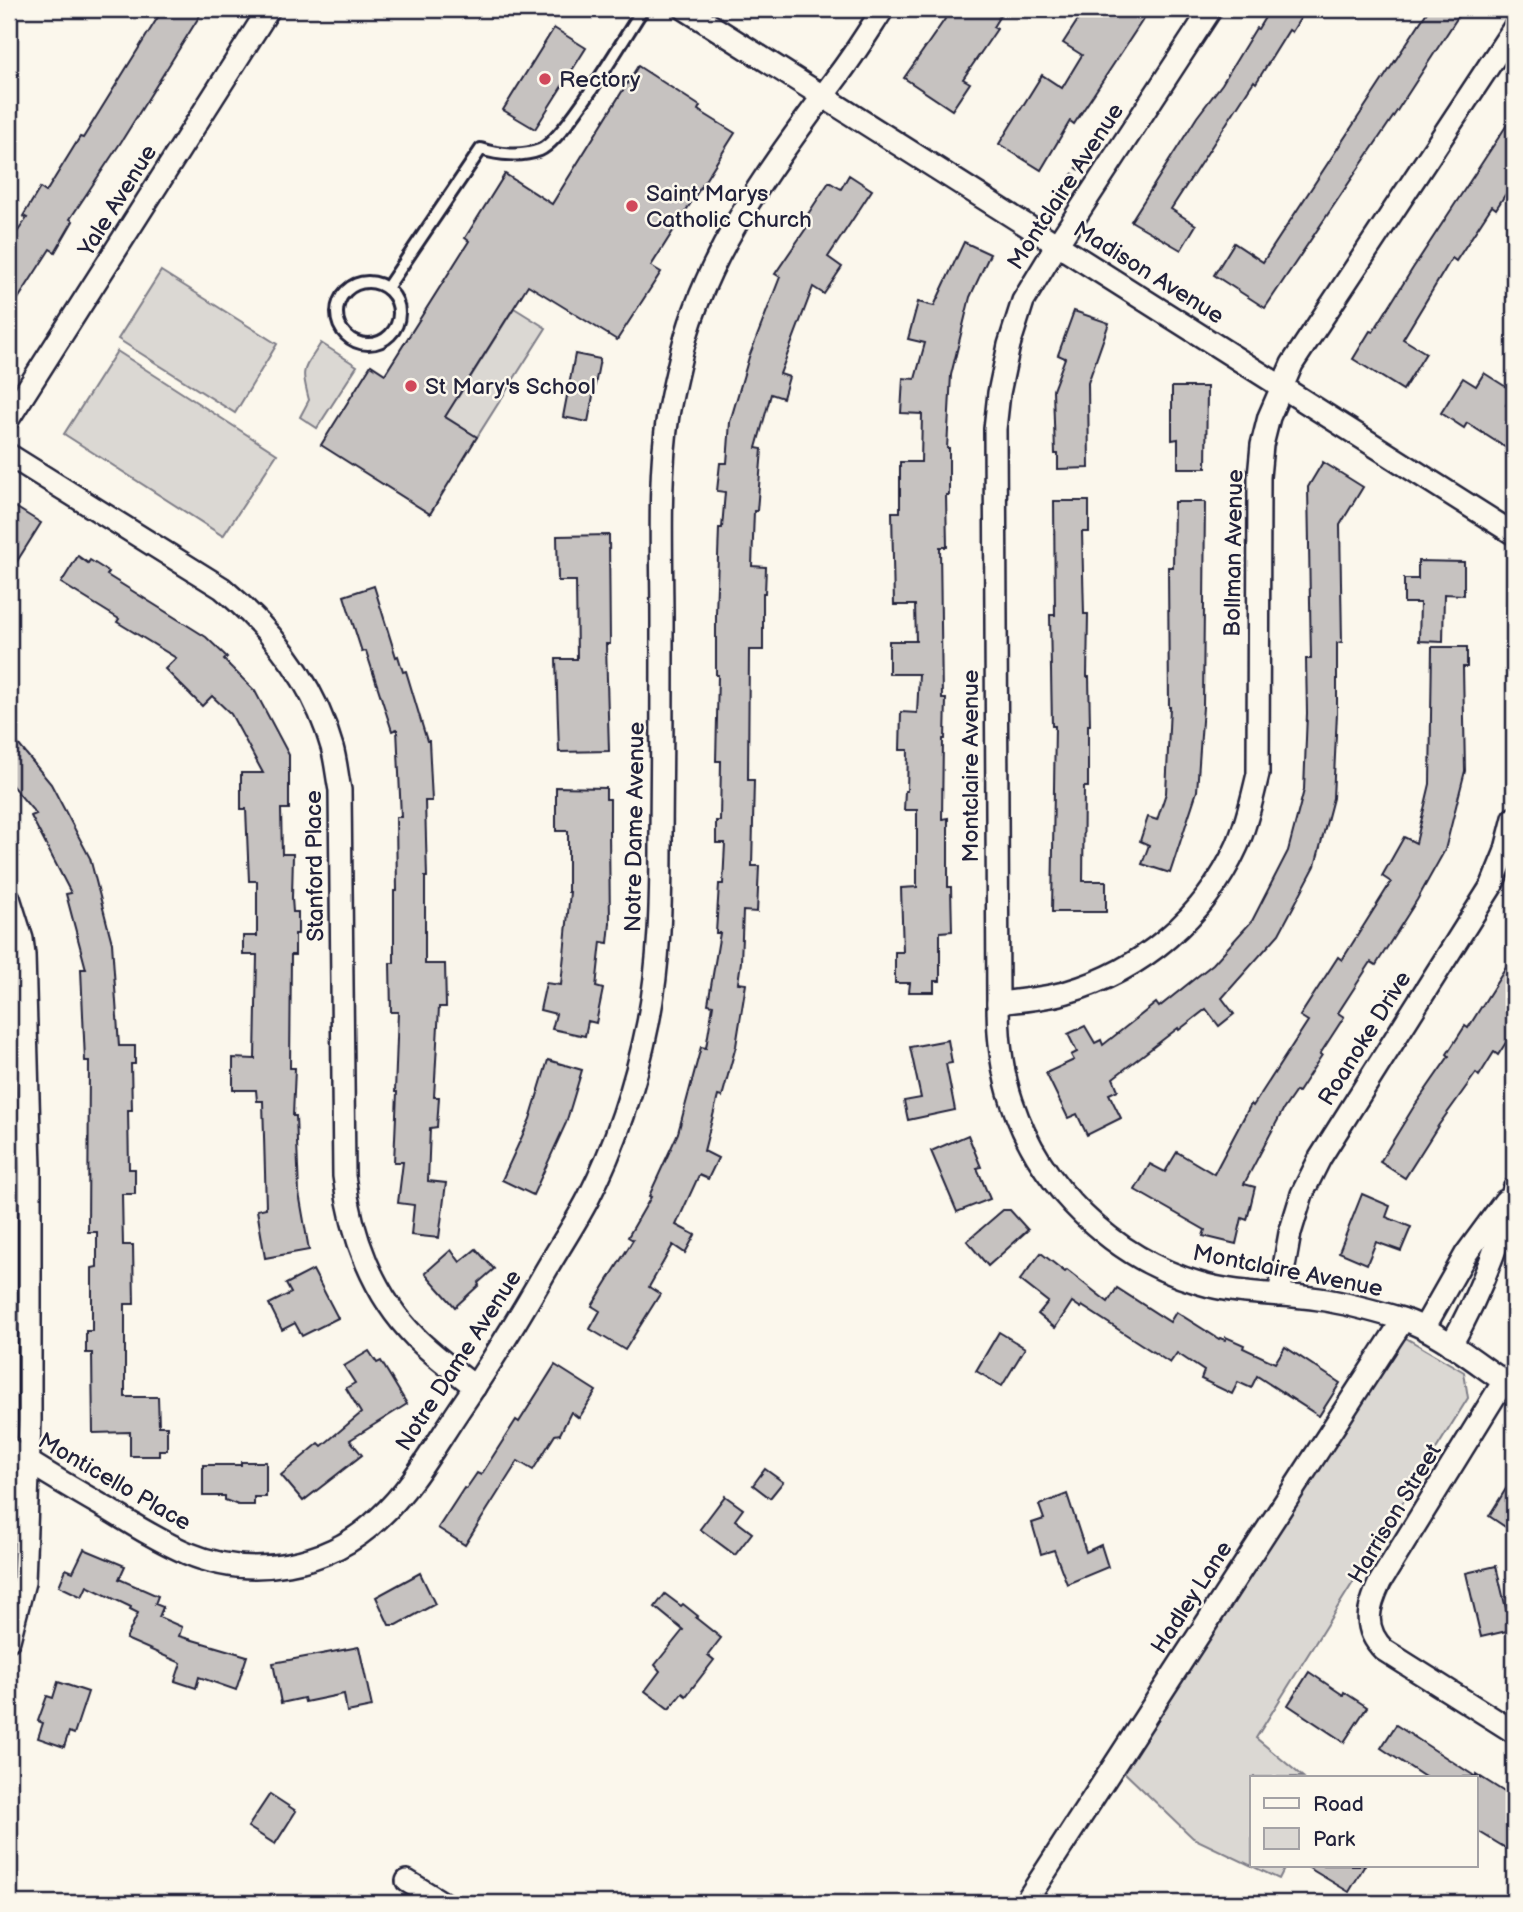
<svg xmlns="http://www.w3.org/2000/svg" width="1523" height="1912" font-family="'Balsamiq Sans',sans-serif">
<style>
.green{fill:#dbd8d3;stroke:#7e7d87;stroke-width:2}
.building{fill:#c6c2c0;stroke:#22223b;stroke-width:2}
.lines{fill:none;stroke-linecap:round;stroke-linejoin:round}
.lane-casing{stroke:#22223b;stroke-width:16}
.street-casing{stroke:#22223b;stroke-width:26}
.path{stroke:#22223b;stroke-width:4.5;stroke-dasharray:7 5;stroke-linecap:butt}
.lane{stroke:#fbf7ec;stroke-width:10}
.street{stroke:#fbf7ec;stroke-width:21}
.poi-dot{fill:#d1495b;stroke:#fbf7ec;stroke-width:2.5}
.labels{text-anchor:middle;stroke-width:5;stroke-linejoin:round;paint-order:stroke}
.poi-label{font-size:23px;fill:#22223b;stroke:#fbf7ec;text-anchor:start}
.street-label{font-size:23px;fill:#22223b;stroke:#fbf7ec}
</style>
<rect width="100%" height="100%" fill="#fbf7ec"/>
<filter id="ink" filterUnits="userSpaceOnUse"><feTurbulence type="fractalNoise" baseFrequency=".0143" numOctaves="2"/><feDisplacementMap in="SourceGraphic" scale="14" xChannelSelector="R" yChannelSelector="G"/><feConvolveMatrix kernelMatrix="1 2 1 2 8 2 1 2 1" color-interpolation-filters="sRGB"/></filter>
<g filter="url(#ink)">
<g class="green">
<path d="M161 271 277 344 235 413 118 339Z"/>
<path d="M514 308 546 328 477 437 441 414 458 397Z"/>
<path d="M321 343 357 366 317 428 300 417 309 400C300 366 303 372 321 343Z"/>
<path d="M117 351 277 454 223 536 64 434Z"/>
<path d="M1406 1338 1464 1372 1468 1398 1256 1738 1303 1777H1252V1865H1286L1279 1879 1193 1838 1122 1770 1392 1349Z"/>
</g>
<g class="building">
<path d="M163 9H204L121 142 70 219 73 221 55 252 50 249 9 313V244L27 218 23 216 40 188 46 192 80 137 83 138Z"/>
<path d="M952 9H1004L993 27 997 29 963 79 970 83 952 110 904 78Z"/>
<path d="M1085 9H1150L1074 124 1070 121 1041 170 999 144 1042 75 1062 88 1082 55 1063 43Z"/>
<path d="M1270 9H1306L1292 32 1289 30 1256 83 1254 81 1171 209 1196 225 1181 250 1131 221 1197 117 1222 84 1256 28 1258 29Z"/>
<path d="M1429 9H1463L1393 117 1265 308 1214 275 1234 243 1263 262Z"/>
<path d="M554 28 586 48 535 129 503 110Z"/>
<path d="M638 66 700 106 698 110 735 133 651 266 661 272 617 340 528 285 445 417 477 437 430 514 321 445 371 365 385 374 469 241 465 238 505 174 552 204Z"/>
<path d="M1514 114V181L1496 209 1492 206 1456 261 1452 258 1403 339 1426 353 1403 390 1353 359 1370 331 1373 332 1413 268Z"/>
<path d="M849 175 872 190 828 257 842 267 824 294 813 287 780 374 789 377 783 398 771 394 756 448 762 449 757 511H754L752 566 766 567 765 593H763V650H749L748 780H754L752 866H759L757 912 743 911 741 962 738 983 746 984 736 1046 722 1097 718 1096 704 1151 718 1158 708 1179 699 1175 676 1225 695 1235 685 1253 673 1245 649 1287 660 1294 625 1350 590 1329 600 1311 592 1306 633 1240 628 1237 651 1197 649 1196 678 1133 701 1047 706 1048 713 1005 708 1004 720 933H716L719 884H723L725 843H716V821H720L721 761H716L718 675H716V614L719 528H722L725 492 717 491 720 463H727L730 422 749 357 780 277 775 274 809 224 804 220 829 182 841 189Z"/>
<path d="M964 242 990 254 970 297 951 375 947 448H949V495H946L947 547H940L942 699H946L945 739H943L942 819 948 818V887H951L952 931 940 932V981H934V992H909L910 983H895V952H903L901 888 917 887V810H904L905 791H907L908 750H900L901 712 917 713 919 674H889V641H916L915 605H894L892 512H900V462H921L922 414 901 413 903 378 915 379 925 343 908 339 918 302 934 306Z"/>
<path d="M1074 311 1109 323 1088 383 1089 468 1058 469V454H1055L1053 390 1065 358 1058 355Z"/>
<path d="M575 354 600 359 588 422 563 417Z"/>
<path d="M1484 373 1514 392 1506 405 1514 411V453L1467 423 1464 428 1441 413 1463 378 1476 386Z"/>
<path d="M1172 387H1207L1206 468H1178V439L1172 440Z"/>
<path d="M1323 462 1363 487 1340 525 1342 642 1337 643V713L1333 798 1315 866 1279 934 1222 998 1234 1014 1219 1026 1206 1009 1179 1030 1178 1028 1113 1078 1118 1090 1109 1094 1121 1118 1087 1135 1077 1114 1068 1118 1046 1073 1074 1060 1071 1055 1077 1052 1068 1034 1085 1026 1095 1043 1101 1040 1103 1045 1156 1003 1159 1007 1213 964 1252 921 1288 851 1304 790 1307 713 1306 659H1311L1308 487Z"/>
<path d="M1054 501H1089V532H1082L1084 614H1088L1087 677H1089L1090 725H1088V787H1084L1083 881H1106V912H1052L1055 726H1052L1050 615H1055Z"/>
<path d="M1174 502H1205L1203 707 1197 791 1170 873 1142 864 1149 845 1140 841 1148 817 1157 820 1166 793 1170 707H1169L1168 567H1173Z"/>
<path d="M9 503 41 523 9 574Z"/>
<path d="M609 535 610 644H606L609 751 559 752 556 659H577L576 581H558L557 536Z"/>
<path d="M78 556 88 563 90 560 109 572 107 575 206 637 227 657 224 660 255 691 289 755V809H281L282 854H293L292 898 293 912H298V934H295V955H291L290 1068H295L293 1116H296L299 1193 309 1250 265 1258 257 1210 266 1208 263 1101H257L256 1090H233V1058L255 1059 257 955H243V936H257V881H249L246 809H241V773H263L231 714 212 696 202 706 165 669 176 658 117 622 119 619 61 583Z"/>
<path d="M1418 561 1464 562V595L1444 594 1443 642 1419 641 1420 603H1404V579H1418Z"/>
<path d="M374 586 396 657 398 656 403 672 406 671 427 741H429L432 801H425L427 877H425V964H445L446 1007H439L434 1097H439L437 1127 430 1128 428 1181 446 1183 439 1238 411 1235 414 1205 398 1203 403 1162H394L397 1092H395L398 1012H391L390 963H394V891H397L396 817H401L397 729 392 731 366 651 362 652 344 596Z"/>
<path d="M1432 647H1467V667H1463L1465 771 1445 850 1417 900 1376 965 1371 962 1338 1013 1344 1017 1320 1054 1322 1055 1298 1092 1296 1091 1283 1110 1244 1184 1255 1187 1247 1220 1242 1218 1236 1244 1203 1236 1205 1230 1135 1190 1150 1164 1165 1172 1177 1152 1214 1174 1251 1104 1253 1106 1308 1021 1300 1016 1338 957 1342 960 1391 882 1382 876 1404 837 1416 843 1430 784Z"/>
<path d="M9 733 51 784 90 858 112 943 119 1046H135V1064H131L132 1110H128L129 1169H135V1194H122L123 1245H133L134 1304H125V1397H158L159 1426H167V1450H159V1456H130V1432L93 1433 92 1353H86V1331H92V1268L97 1267V1232H88L89 1061H85L81 969H86L66 894 71 893 31 816 36 814 9 782Z"/>
<path d="M556 787 606 788V799H610V831H609L610 923 608 943 601 942 596 987 603 989 596 1023 588 1021 585 1036 552 1029 556 1014 540 1010 546 983 561 985 570 892H568V831H556Z"/>
<path d="M1514 955V1030L1498 1055 1494 1052 1479 1076 1476 1073 1438 1126 1405 1178 1380 1162 1413 1108 1449 1056 1447 1054 1465 1026 1468 1028Z"/>
<path d="M948 1040 952 1063 946 1064 955 1110 908 1120 904 1101 921 1098 910 1047Z"/>
<path d="M548 1060 582 1070 566 1123 533 1195 502 1180 530 1119Z"/>
<path d="M968 1135 981 1167 977 1168 990 1199 957 1212 931 1151Z"/>
<path d="M1362 1194 1390 1206 1386 1217 1411 1227 1401 1251 1376 1242 1367 1264 1339 1252Z"/>
<path d="M1003 1210H1010L1028 1230 988 1266 967 1241Z"/>
<path d="M476 1249 494 1269 478 1283 479 1285 455 1307 425 1273 451 1250 460 1262Z"/>
<path d="M1041 1253 1065 1272 1067 1270 1108 1302 1117 1288 1170 1322 1176 1312 1219 1339 1220 1338 1225 1340 1226 1337 1244 1345 1243 1348 1275 1363 1285 1347 1340 1383 1319 1416 1257 1376 1251 1388 1238 1382 1232 1394 1201 1379 1204 1371 1177 1353 1170 1363 1082 1306 1081 1308 1072 1302 1055 1328 1038 1314 1048 1302 1020 1280Z"/>
<path d="M313 1270 338 1318 302 1336 295 1323 282 1330 269 1304 291 1293 286 1284Z"/>
<path d="M999 1332 1025 1348 1002 1386 976 1371Z"/>
<path d="M369 1351 377 1363 381 1361 407 1404 350 1440 362 1455 303 1501 281 1475 319 1443 322 1446 361 1413 346 1388 355 1383 344 1366Z"/>
<path d="M555 1365 596 1391 579 1418 571 1412 560 1434 555 1435 533 1470 518 1461 465 1545 438 1528 464 1488 466 1489 477 1473 481 1475 516 1420 519 1422Z"/>
<path d="M241 1462H266V1497H254V1505H238L225 1500V1496H203V1465H241Z"/>
<path d="M765 1469 783 1482 770 1498 753 1485Z"/>
<path d="M1514 1476V1515L1507 1528 1489 1516Z"/>
<path d="M1067 1494 1086 1552 1101 1545 1108 1567 1067 1584 1054 1550 1041 1554 1032 1523 1044 1519 1039 1505Z"/>
<path d="M725 1496 743 1509 735 1520 752 1533 735 1555 700 1529Z"/>
<path d="M84 1549 125 1566 119 1579 158 1596 155 1604 163 1607 159 1617 182 1627 179 1636 247 1656 236 1690 199 1677 196 1688 175 1681 181 1663 126 1639 138 1613 130 1609 131 1607 87 1586 82 1597 59 1586 66 1569 73 1572Z"/>
<path d="M1496 1566 1511 1630 1481 1637 1466 1573Z"/>
<path d="M420 1573 435 1604 397 1625H389L376 1597Z"/>
<path d="M665 1594 681 1606 683 1604 698 1616 696 1618 721 1638 708 1655 714 1660 686 1696 682 1693 669 1709 645 1691 660 1671 655 1665 683 1630 655 1607Z"/>
<path d="M359 1647 372 1707 347 1712 344 1694 305 1702 304 1698 281 1703 273 1663Z"/>
<path d="M1309 1672 1343 1695 1344 1692 1367 1707 1344 1742 1288 1705Z"/>
<path d="M58 1682 88 1692 74 1734 69 1732 64 1747 38 1738 43 1723 38 1721 47 1696 53 1698Z"/>
<path d="M1396 1725 1476 1777V1774L1514 1798V1853L1476 1830V1777H1425L1381 1748Z"/>
<path d="M270 1794 296 1811 275 1844 248 1827Z"/>
<path d="M1304 1865H1365L1349 1892Z"/>
</g>
<g class="lines">
<g class="lane-casing">
<g id="lane">
<circle cx="368" cy="313" r="31"/>
<path d="M387 288 481 149C499 155 522 157 540 150 565 140 625 36 643 9"/>
</g>
</g>
<g class="street-casing">
<g id="street">
<path d="M685 9 1514 534"/>
<path d="M1211 9 1057 245 1023 301 1009 345 999 393 995 429 998 1003C998 1037 1001 1070 1012 1102 1040 1187 1113 1258 1199 1283 1238 1295 1279 1293 1319 1299 1346 1303 1375 1311 1402 1319 1438 1330 1481 1367 1514 1388"/>
<path d="M9 418 269 9"/>
<path d="M9 455 222 588C272 630 314 683 332 747 336 761 337 776 340 790L344 1176C351 1235 373 1295 416 1338 434 1356 455 1371 475 1387"/>
<path d="M9 898 22 939 24 955 30 1168V1421L24 1582 9 1640"/>
<path d="M998 1003C1020 1000 1045 999 1067 992 1141 971 1205 917 1237 846 1247 823 1252 799 1258 774L1259 477 1262 445 1269 417 1292 364 1514 28"/>
<path d="M1279 1295 1290 1233 1302 1194 1320 1158 1492 885 1505 853 1514 818"/>
<path d="M1424 1328 1466 1254 1505 1201"/>
<path d="M1451 1345C1479 1296 1499 1244 1514 1189"/>
<path d="M1504 1381 1380 1582C1368 1608 1362 1628 1384 1650L1514 1732"/>
<path d="M9 1449C40 1470 73 1489 106 1508 132 1524 159 1541 187 1553 251 1580 329 1567 379 1518 412 1488 434 1447 459 1410 488 1368 515 1324 541 1279 556 1252 574 1226 588 1199 616 1144 636 1083 648 1023 660 962 661 900 661 838 662 766 662 693 662 621 662 555 658 480 668 415 671 398 675 381 679 364 702 256 773 164 837 77 854 55 868 32 883 9"/>
<path d="M407 1881 443 1903"/>
<path d="M1025 1903 1403 1320"/>
</g>
</g>
<path class="path" d="M1050 209 1089 152"/>
<use href="#lane" class="lane"/>
<use href="#street" class="street"/>
</g>
</g>
<g class="poi-dot">
<circle cx="545" cy="79" r="7"/>
<circle cx="632" cy="206" r="7"/>
<circle cx="411" cy="386" r="7"/>
</g>
<g class="labels">
<g class="poi-label">
<text x="559" y="87">Rectory</text>
<text x="646" y="201">Saint Marys<tspan x="646" dy="26">Catholic Church</tspan></text>
<text x="425" y="394">St Mary's School</text>
</g>
<g class="street-label">
<text transform="translate(1065 186) rotate(-57)" y="8">Montclaire Avenue</text>
<text transform="translate(117 200) rotate(-58)" y="8">Yale Avenue</text>
<text transform="translate(1149 272) rotate(32)" y="8">Madison Avenue</text>
<text transform="translate(1233 553) rotate(-89)" y="8">Bollman Avenue</text>
<text transform="translate(970 766) rotate(-90)" y="8">Montclaire Avenue</text>
<text transform="translate(634 827) rotate(-89)" y="8">Notre Dame Avenue</text>
<text transform="translate(314 866) rotate(-91)" y="8">Stanford Place</text>
<text transform="translate(1364 1038) rotate(-58)" y="8">Roanoke Drive</text>
<text transform="translate(1288 1270) rotate(11)" y="8">Montclaire Avenue</text>
<text transform="translate(458 1360) rotate(-57)" y="8">Notre Dame Avenue</text>
<text transform="translate(115 1481) rotate(30)" y="8">Monticello Place</text>
<text transform="translate(1394 1513) rotate(-59)" y="8">Harrison Street</text>
<text transform="translate(1191 1597) rotate(-57)" y="8">Hadley Lane</text>
</g>
</g>
<rect width="1523" height="1912" fill="none" stroke="#fbf7ec" stroke-width="35"/>
<rect x="18" y="18" width="1488" height="1877" fill="none" stroke="#22223b" stroke-width="2.5" filter="url(#ink)"/>
<rect x="1250" y="1776" width="228" height="91" fill="#fbf7ec" stroke="#a4a2a5" stroke-width="2"/>
<rect x="1264" y="1798" width="35" height="10" fill="#fbf7ec" stroke="#a4a2a5" stroke-width="2"/>
<text x="1313" y="1811" font-size="21" fill="#22223b">Road</text>
<rect x="1264" y="1828" width="35" height="21" fill="#dbd8d3" stroke="#a4a2a5" stroke-width="2"/>
<text x="1313" y="1846" font-size="21" fill="#22223b">Park</text>
</svg>
